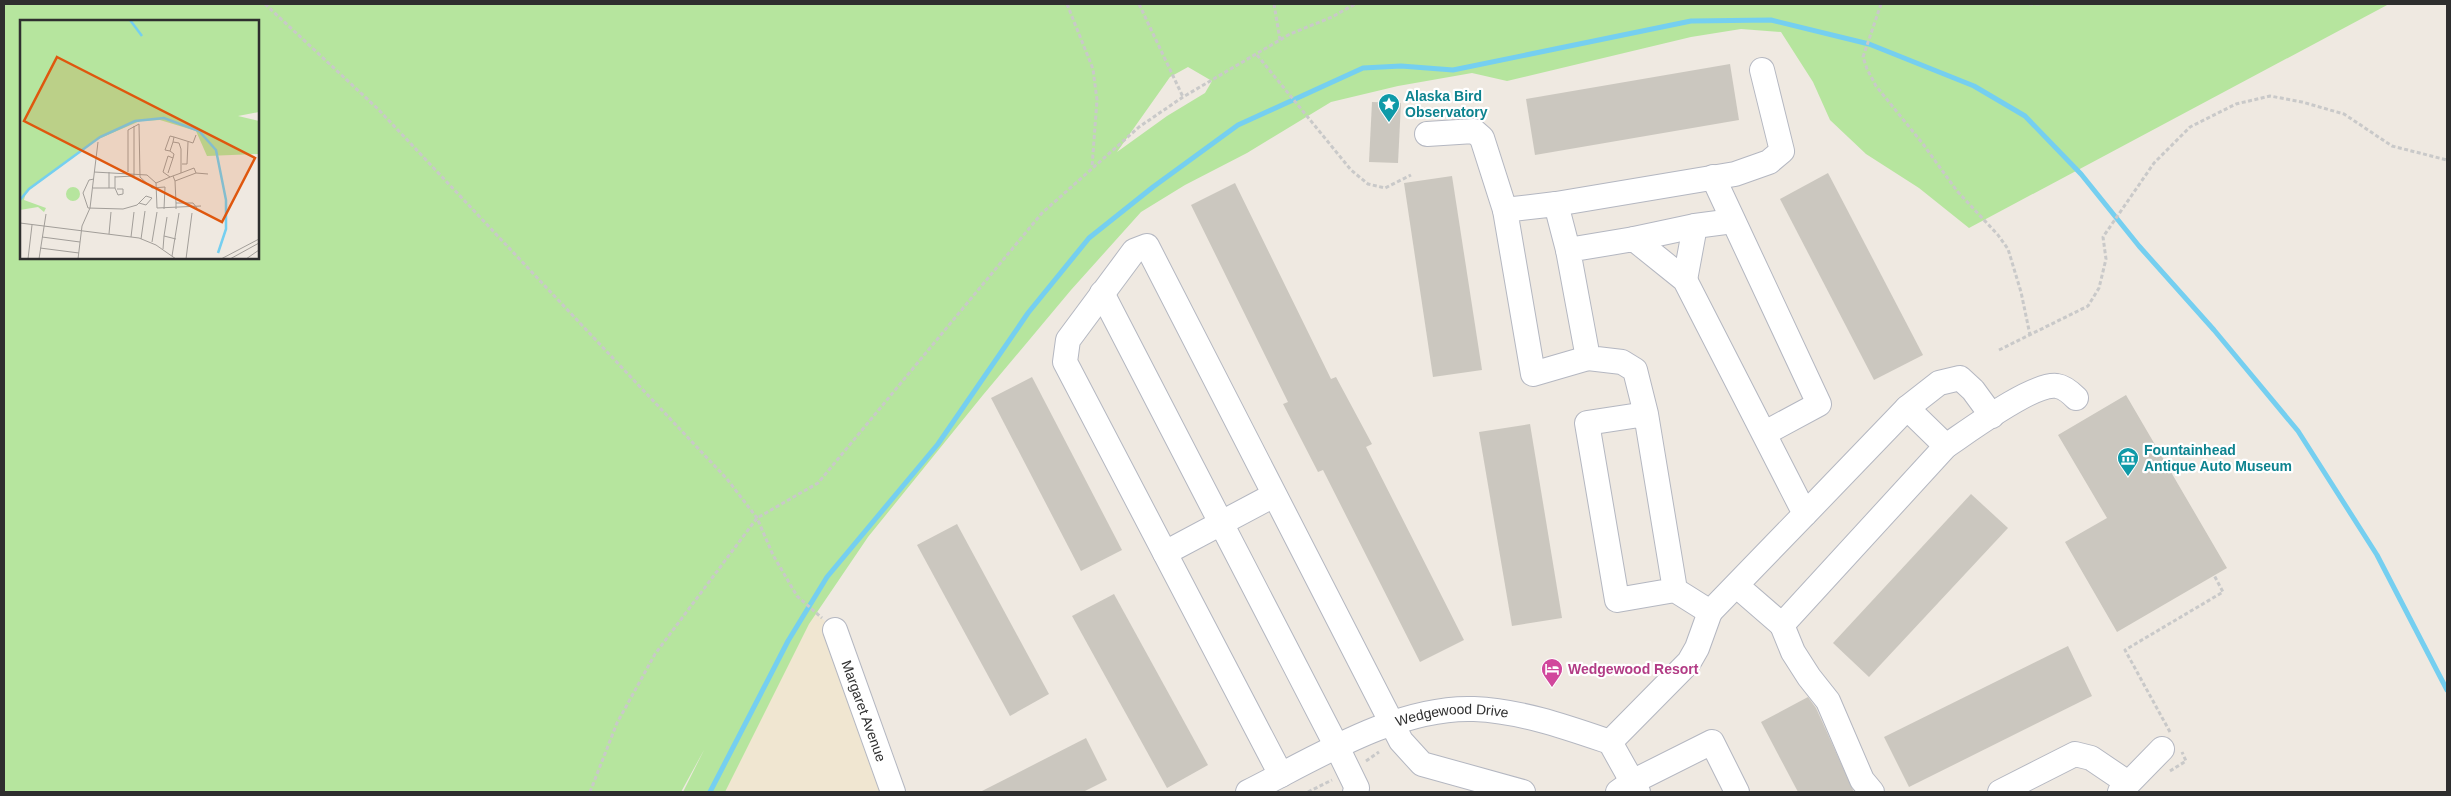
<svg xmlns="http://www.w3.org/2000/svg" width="2451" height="796" font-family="Arial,sans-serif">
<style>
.education{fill:#f0e6d1}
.green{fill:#b6e59e;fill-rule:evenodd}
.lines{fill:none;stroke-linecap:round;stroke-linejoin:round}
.stream{stroke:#75cff0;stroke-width:5}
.building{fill:#cbc7bf}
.minor-casing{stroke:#b4b7c1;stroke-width:26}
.path{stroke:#c9c9c9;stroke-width:3;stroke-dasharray:4 2.5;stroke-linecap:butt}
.minor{stroke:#fff;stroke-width:24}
.labels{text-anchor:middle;stroke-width:4.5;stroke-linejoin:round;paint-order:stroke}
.culture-label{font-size:14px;font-weight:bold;fill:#0d838f;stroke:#fff;text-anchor:start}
.hotel-label{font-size:14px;font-weight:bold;fill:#b23c85;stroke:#fff;text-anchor:start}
.street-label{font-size:14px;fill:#2e2e2e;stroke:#fff}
.inset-river{fill:none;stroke:#75cff0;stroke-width:2.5}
.inset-road{fill:none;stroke:#a29e99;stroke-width:1}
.view{fill:#df570e;fill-opacity:0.15;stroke:#df570e;stroke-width:2.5}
.inset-edge{fill:none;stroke:#2e2e2e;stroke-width:2.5}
</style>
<rect width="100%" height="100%" fill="#efe9e1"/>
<path class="education" d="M809 607 835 630 893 792H710Z"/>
<path class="green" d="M4 4H2389L1969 228 1919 188 1866 154 1830 120 1813 82 1781 32 1741 29 1691 37 1507 81 1472 73 1398 86 1331 102 1247 153 1185 185 1141 212 1071 290 983 395 868 537 809 624 725 792H683L704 750 681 792H4ZM21 21H258V258H21ZM1188 67 1212 81 1205 93 1167 116 1117 152 1170 77Z"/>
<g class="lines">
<path class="stream" d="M710 792 788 641 827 577 938 444 1028 313 1089 238 1153 187 1238 125 1363 68 1401 66 1453 70 1691 21 1771 20 1869 44 1974 86 2025 116 2081 174 2139 246 2214 330 2298 431 2377 555 2447 690"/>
</g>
<g class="building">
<path d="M1730 64 1739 120 1535 155 1526 99Z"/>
<path d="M1372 102 1401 103 1398 163 1369 162Z"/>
<path d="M1828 173 1923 355 1874 380 1780 199Z"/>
<path d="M1452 176 1482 370 1433 377 1404 183Z"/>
<path d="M1235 183 1331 379 1336 377 1372 444 1366 447 1464 640 1420 662 1323 470 1318 472 1283 404 1288 402 1191 205Z"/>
<path d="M1032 377 1122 550 1081 571 991 398Z"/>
<path d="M2126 395 2227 568 2117 632 2065 542 2107 518 2058 435Z"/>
<path d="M1530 424 1562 618 1512 626 1479 432Z"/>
<path d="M1971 494 2008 528 1869 677 1833 643Z"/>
<path d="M957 524 1049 694 1010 716 917 545Z"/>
<path d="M1114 594 1208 765 1167 788 1072 616Z"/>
<path d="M2068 646 2092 696 1909 787 1884 737Z"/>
<path d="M1808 697 1816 708 1854 792H1798L1761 722Z"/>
<path d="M1086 738 1107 780 1083 792H980Z"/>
</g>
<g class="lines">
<g class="minor-casing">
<g id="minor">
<path d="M1427 134 1474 131 1482 138 1505 210"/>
<path d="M1713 177 1819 404 1765 433"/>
<path d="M1556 204 1735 174 1769 162 1782 151 1762 70"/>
<path d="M1634 239 1695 226 1733 221"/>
<path d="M1568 250 1556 204 1505 210 1533 374 1588 358"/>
<path d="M1685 280 1695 226"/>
<path d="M1102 293 1337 747 1357 788 1355 792"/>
<path d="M1907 408 1939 383 1960 378 1973 390 1992 416"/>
<path d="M1646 414 1587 423 1617 600 1675 590 1710 612 1805 514 1685 280 1634 239 1568 250 1588 358 1622 362 1635 370 1646 414 1675 590"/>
<path d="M1805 514 1907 408 1946 446C1967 432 2034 382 2057 386 2064 387 2071 393 2076 398"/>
<path d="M1165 553 1274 495"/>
<path d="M1737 586 1782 625 1946 446"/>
<path d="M1782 625 1793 652 1809 677 1828 701 1862 780 1872 792"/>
<path id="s1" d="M835 630 893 792"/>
<path d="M1610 742 1689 662 1697 648 1710 612"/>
<path d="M1281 775 1065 362 1068 340 1134 251 1147 246 1401 741 1422 764 1523 792"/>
<path id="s2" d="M1248 792C1314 759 1397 706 1474 709 1521 711 1566 727 1610 742L1638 792"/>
<path d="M1618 792 1632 782 1712 742 1737 792"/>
<path d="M2000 792 2075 754 2091 758 2128 783"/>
<path d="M2120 792 2162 749"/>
</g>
</g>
<g class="path">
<path d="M265 4 378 109 727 479 757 518 773 555 797 596 822 618"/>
<path d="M1067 4 1093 69 1097 100 1092 167"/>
<path d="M1139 4 1183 97"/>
<path d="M1274 4 1280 40"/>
<path d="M1881 4 1863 57 1867 69 1876 86 1923 144 1957 191 1998 235 2008 249 2021 292 2030 335"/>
<path d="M2029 4H2042"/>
<path d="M1257 55 1351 170 1368 184 1385 188 1411 175"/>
<path d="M1999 350 2088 306 2099 288 2106 259 2103 237 2154 163 2190 127 2236 104 2270 96 2302 102 2344 114 2392 146 2447 160"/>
<path d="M2170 732 2125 650 2223 592 2214 575"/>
<path d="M1366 761 1379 752"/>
<path d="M2170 771 2186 761 2182 752"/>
<path d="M590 792 617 723 655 654 757 518 818 483 1042 213 1139 127 1183 97 1290 34 1332 17 1355 4"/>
<path d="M1308 792 1332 780"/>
</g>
<use href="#minor" class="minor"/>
</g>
<defs>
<g id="sight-pin" transform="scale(1.125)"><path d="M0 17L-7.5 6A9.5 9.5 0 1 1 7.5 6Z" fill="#0f9aa8" stroke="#fff"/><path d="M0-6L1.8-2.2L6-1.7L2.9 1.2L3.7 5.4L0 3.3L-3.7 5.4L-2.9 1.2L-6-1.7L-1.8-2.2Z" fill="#fff"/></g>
<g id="museum-pin" transform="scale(1.125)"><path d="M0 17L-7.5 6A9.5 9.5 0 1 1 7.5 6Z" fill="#0f9aa8" stroke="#fff"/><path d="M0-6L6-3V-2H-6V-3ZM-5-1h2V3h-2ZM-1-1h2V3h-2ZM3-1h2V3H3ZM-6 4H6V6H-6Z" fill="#fff"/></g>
<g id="hotel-pin" transform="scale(1.125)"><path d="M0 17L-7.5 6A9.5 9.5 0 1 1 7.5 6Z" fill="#d1479c" stroke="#fff"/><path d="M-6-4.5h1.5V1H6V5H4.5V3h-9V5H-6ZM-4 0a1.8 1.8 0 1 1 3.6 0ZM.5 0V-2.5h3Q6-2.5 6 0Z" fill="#fff"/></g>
</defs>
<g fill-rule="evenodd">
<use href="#sight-pin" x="1389" y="104"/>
<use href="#museum-pin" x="2128" y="458"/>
<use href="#hotel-pin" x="1552" y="669"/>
</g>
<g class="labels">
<g class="culture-label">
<text x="1405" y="101">Alaska Bird<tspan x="1405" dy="16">Observatory</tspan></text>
<text x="2144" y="455">Fountainhead<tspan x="2144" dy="16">Antique Auto Museum</tspan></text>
</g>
<g class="hotel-label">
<text x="1568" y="674">Wedgewood Resort</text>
</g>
<g class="street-label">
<text dy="5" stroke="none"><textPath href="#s1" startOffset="86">Margaret Avenue</textPath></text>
<text dy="5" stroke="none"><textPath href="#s2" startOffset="221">Wedgewood Drive</textPath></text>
</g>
</g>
<g transform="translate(20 20)">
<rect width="239" height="239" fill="#efe9e1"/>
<path d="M0 0H239V92L218 96 239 101V134L187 136 176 111 140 100 120 101 76 120 6 172 4 180 26 188 24 192 18 187 0 190ZM46 174a7 7 0 1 1 14 0a7 7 0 1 1-14 0Z" fill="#b6e59e"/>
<path class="inset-river" d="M110 0 122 16M0 180 9 169 80 117 115 101 144 98 179 111 196 130 206 180V209L198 233"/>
<path class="inset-road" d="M154 117 173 123 176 115M150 131 145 130 150 116 154 117 153 122M162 144H167L168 122M74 152 127 155 136 163 137 188 181 186M89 152V168H95V156M108 152V110L119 104 120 157 132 168 145 167 144 189M148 153 153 138 154 134 150 131 153 122 159 123 161 129V153L150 157 143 152 148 136 153 138M161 153 174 148 176 153 188 154M153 156 155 161 176 153M95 157 114 156V106M74 159 69 160 63 173 68 188 103 189 117 185 126 176 132 178 126 185 119 183M155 161 156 183M136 163 150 157M73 168H89M95 168 98 175 103 174V169H97M156 189V183H173L177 188M0 203 119 218 136 225 156 239M89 214 91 192M144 216 147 197M22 217 60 222M111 217 114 192M121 219 125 191M132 222 137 192M20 228 59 233M143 229 144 216 156 219M152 236 159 193M8 239 12 205M19 239 26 194M58 239 62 206 70 188 78 122M166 239 172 193M201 239 239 219M210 239 239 223M226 239 239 230"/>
<path class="view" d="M37 37 235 138 202 202 4 101Z"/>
<rect width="239" height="239" class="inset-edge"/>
</g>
<rect width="2451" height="796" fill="none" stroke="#2e2e2e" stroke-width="10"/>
</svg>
